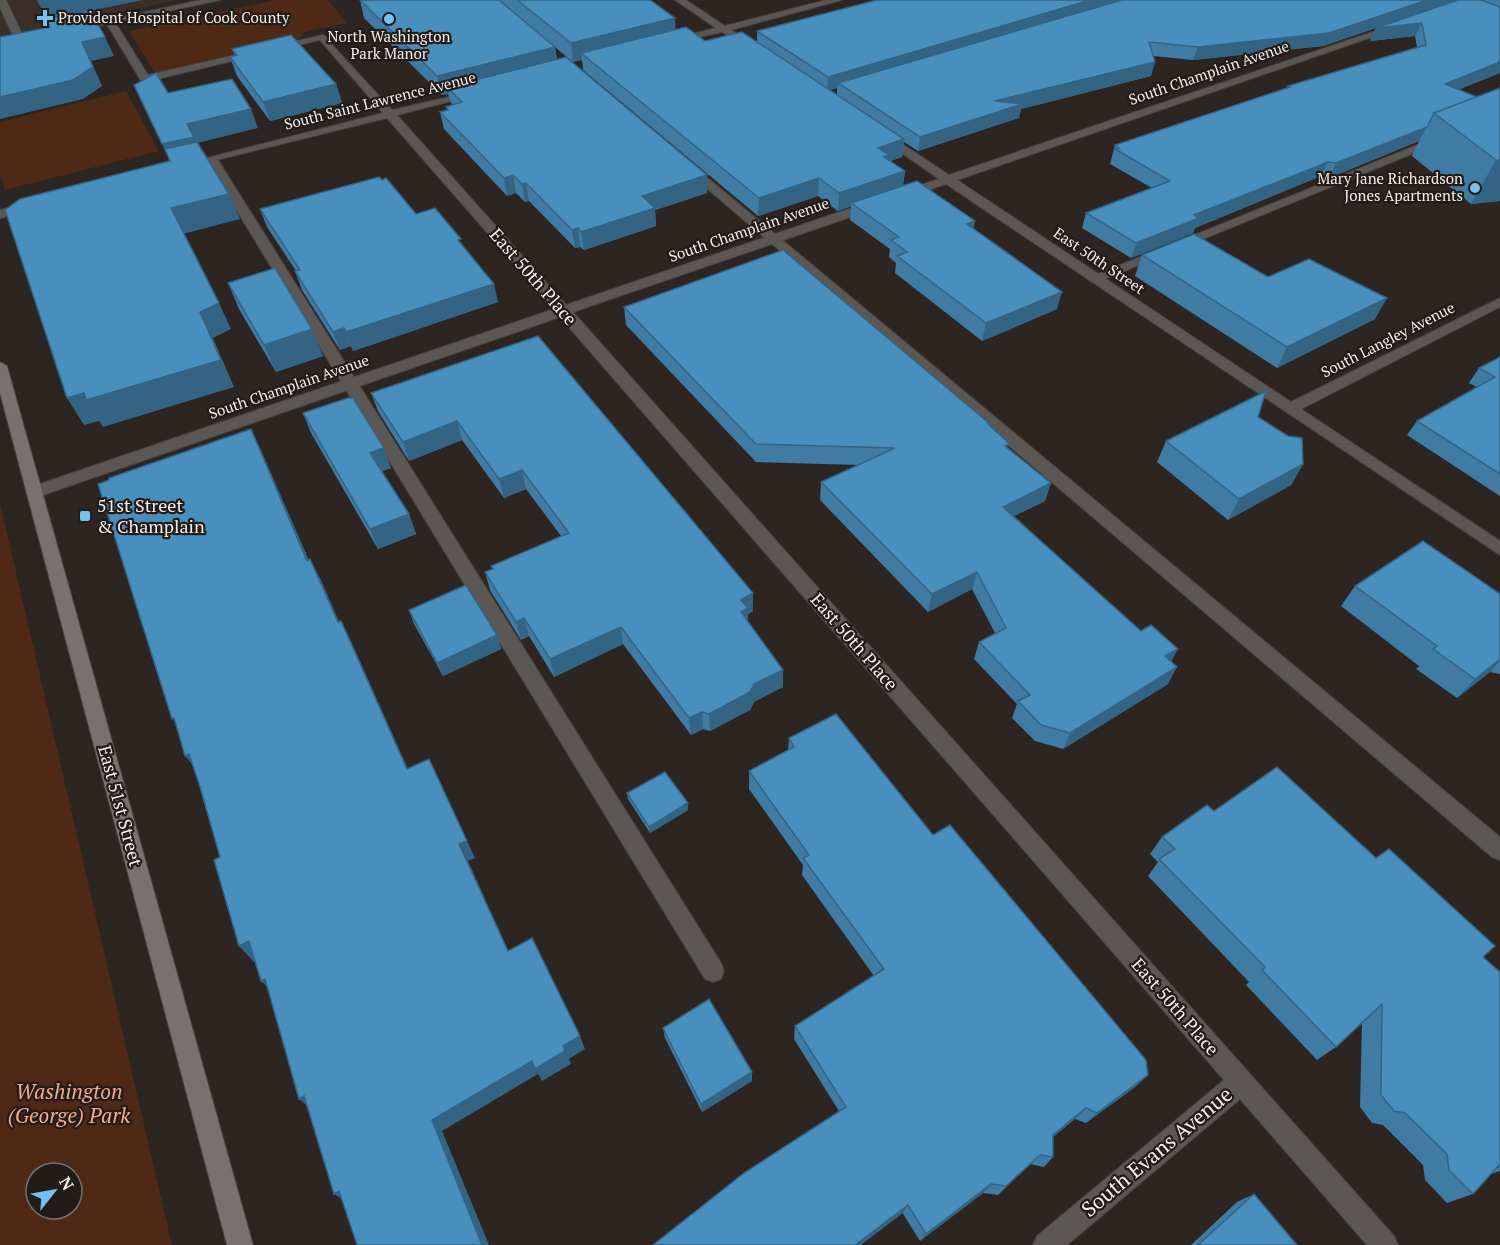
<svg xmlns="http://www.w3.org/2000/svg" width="1500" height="1245" font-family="'PT Serif',serif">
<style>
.built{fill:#3b2e28}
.green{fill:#4d2916;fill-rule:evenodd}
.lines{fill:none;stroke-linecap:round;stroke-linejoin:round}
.lane-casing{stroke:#48413d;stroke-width:2}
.street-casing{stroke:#48413d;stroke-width:2}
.secondary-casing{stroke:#48413d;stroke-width:2}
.lane{fill:#5a5755;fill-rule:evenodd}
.street{fill:#5a5755;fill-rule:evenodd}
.secondary{fill:#77716f;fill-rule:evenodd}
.wall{fill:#3f7ba3;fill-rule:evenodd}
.shaded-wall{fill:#336484}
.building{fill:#498fbd;stroke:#336484;stroke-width:1.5}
.poi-dot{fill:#73c1f5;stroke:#221b18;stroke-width:2}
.labels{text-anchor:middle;stroke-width:4.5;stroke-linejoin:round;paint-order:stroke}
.far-poi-label{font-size:15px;fill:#f3efec;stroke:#221b18;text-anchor:start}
.far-street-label{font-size:15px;fill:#f3efec;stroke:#221b18}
.street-label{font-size:18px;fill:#f3efec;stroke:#221b18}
.poi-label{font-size:18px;fill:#f3efec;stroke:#221b18;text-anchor:start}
.near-park-label{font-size:21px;font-style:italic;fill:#f7ab84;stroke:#221b18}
.near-street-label{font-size:21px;fill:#f3efec;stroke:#221b18}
</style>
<rect width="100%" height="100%" fill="#2c2521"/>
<path class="built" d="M0 0H180L0 36Z"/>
<g class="green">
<path d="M276 0H328L347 23 305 32 298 39 155 73 129 31Z"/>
<path d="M126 91 159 151 5 190 0 174V122Z"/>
<path d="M0 503 172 1245H0ZM36 1173H72V1209H36Z"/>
</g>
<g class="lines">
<g class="lane-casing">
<g id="lane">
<path d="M0 0H6L25 40 23 42 15 40 0 8Z"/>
<path d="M107 19H113L148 75 323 35 328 38 145 82 140 79 105 21Z"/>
<path d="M1437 137 1443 140 1441 142 1100 281H1090L1088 278Z"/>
<path d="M208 158 218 160 721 963 724 971 721 979 713 982 705 979 206 160Z"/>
<path d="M684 165H692L1500 837V860L1492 857 684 169Z"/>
</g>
</g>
<g class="street-casing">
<g id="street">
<path d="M201 0H220L75 31 70 28Z"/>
<path d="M675 0H686L725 26 826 0H842L731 30 754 45V49L751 50 722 32 673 43V39L716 28Z"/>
<path d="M1393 25 1401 27 957 180 1291 402 1500 298V307L1301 409 1500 541V555L946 184 906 198H898V192L939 179 877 136 887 134 949 175Z"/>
<path d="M323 35 392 110 475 91V95L397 115 566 305 869 202H877V208L573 312 1394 1236 1398 1245H1367L1240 1099 1067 1245H1033L1037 1236 1224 1080 560 317 40 496H28L26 492 28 488 554 309 387 118 180 169V165L383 113 320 40V36Z"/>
<path d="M30 202 36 206 34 209 0 218V210Z"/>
</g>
</g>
<g class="secondary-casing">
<path id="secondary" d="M0 362 7 366 253 1245H227L0 393Z"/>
</g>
<use href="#lane" class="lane"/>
<use href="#street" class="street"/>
<use href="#secondary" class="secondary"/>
</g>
<g class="wall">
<path d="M360 0H650L675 18V30L705 41 757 42V31L1453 2 1458 0H1500V73L1459 89 1476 97 1500 88V201L1471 204 1412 156 1419 141 1329 178 1321 176 1195 228 1193 233 1131 258 1082 228 1086 213 1152 188 1110 164 1115 145 1287 88 1288 86 1417 47 1415 36 1370 41 1376 28 1323 46 1193 60 1153 56 1151 76 1021 109 1019 118 918 151 904 142 902 157 890 161 905 171 903 186 973 229 1057 309 982 341 895 273 896 263 889 257 890 249 850 220 851 206 838 211 818 196 758 216 583 70 582 60 573 62 555 47 557 60 707 193 655 210 656 226 584 250 580 247 575 248 529 201 525 202 516 193 507 196 444 129 440 112 447 110 446 107 452 105 448 94 442 95 364 18ZM837 88V95L830 90Z"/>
<path d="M232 49 336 84 342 103 270 121 237 76 230 57 235 56Z"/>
<path d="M260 209 416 214 462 245 498 302 353 351 351 346 340 350 302 290 295 271H296L267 227Z"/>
<path d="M1142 255 1268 277 1375 319 1277 368 1135 276Z"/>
<path d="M228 283 323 356 276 372 239 309Z"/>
<path d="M624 307 990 424 989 426 1009 449 1051 483 1045 501 1014 516 1171 661 1168 684 1063 749 1035 741 1012 718 1017 704 974 659 979 642 995 633 972 589 928 612 820 500 821 482 858 465 756 462 626 325Z"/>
<path d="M538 336 753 593V611L748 614V621L783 687 754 702 750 710 710 731 703 729 691 735 623 644 554 677 529 636 521 640 490 590 485 572 492 569 491 566 561 536 526 489 504 498 462 440 409 461 378 411 371 393Z"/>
<path d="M1500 357V496L1407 435 1417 421 1477 387 1469 383 1479 368Z"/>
<path d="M303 413 391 468 382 471 409 514 416 534 378 549 311 433Z"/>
<path d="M1258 417 1303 464 1291 485 1228 520 1157 462 1166 441Z"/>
<path d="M1355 586 1500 594V674L1490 672 1457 698 1416 669 1419 666 1341 606Z"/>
<path d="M409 610 497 635 501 649 443 676 414 624Z"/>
<path d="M789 738 933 835 1148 1075 1135 1087 1086 1123 1075 1119 1053 1137V1157L1044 1167 1030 1164 998 1195 983 1193 920 1241 794 1039 795 1026 874 976 802 875 803 865 749 789V771L788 750Z"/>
<path d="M627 793 688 810 650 833 628 799Z"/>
<path d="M1214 811 1483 957 1500 972V1171L1491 1174 1473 1194 1447 1203 1425 1180 1423 1165 1383 1125 1372 1123 1360 1107 1362 1022 1336 1047 1317 1060 1246 985 1249 982 1148 876 1158 862 1150 854 1162 837Z"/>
<path d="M663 1028 752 1072V1081L702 1112 665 1038Z"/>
<path d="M1254 1194 1297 1245H1191L1237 1202Z"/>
</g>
<g class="shaded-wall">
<path d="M37 0H143L89 11 51 28Z"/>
<path d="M1090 0H1132L838 83 837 88 827 91 828 77Z"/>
<path d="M1427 0H1454L1453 2 1422 23 1415 36 1370 41 1376 28 1323 46 1193 60 1198 47Z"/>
<path d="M675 18 676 36 581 53 582 60 573 62 571 43Z"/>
<path d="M105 37 114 56 91 61 102 86 83 99 0 119V97L82 42Z"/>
<path d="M555 47 558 66 447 87 448 94 442 95 437 76Z"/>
<path d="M1155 62 1151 76 1021 109 1019 118 918 151 920 137 995 101Z"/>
<path d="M1500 62V73L1438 98 1445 84Z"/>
<path d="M336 84 342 103 270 121 263 102Z"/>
<path d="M251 109 258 128 197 143 171 164 162 144 187 124Z"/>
<path d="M1427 127 1419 141 1329 178 1336 163Z"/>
<path d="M904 139 902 157 888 162 878 148Z"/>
<path d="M1496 160H1500V201L1471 204Z"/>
<path d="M1328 162 1321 176 1195 228 1193 233 1131 258 1136 243 1194 215Z"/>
<path d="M905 171 902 189 851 203V206L838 211 839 193Z"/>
<path d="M513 175 516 193 507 196 504 178Z"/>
<path d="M707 175V193L655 210 656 226 584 250 581 232 642 196Z"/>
<path d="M819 178 818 196 758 216 759 198Z"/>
<path d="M526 183 529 201 525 202 522 184Z"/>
<path d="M229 194 240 219 183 234 171 208Z"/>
<path d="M975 221 972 238 967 224Z"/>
<path d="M578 228 580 247 575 248 572 230Z"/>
<path d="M494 284 498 302 353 351 346 332Z"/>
<path d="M1062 292 1057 309 982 341 986 323Z"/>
<path d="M1387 298 1375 319 1277 368 1287 347Z"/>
<path d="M219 303 231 329 213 338 234 387 103 427 99 421 84 425 67 398 84 393 200 312Z"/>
<path d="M344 328 351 346 340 350 333 332Z"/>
<path d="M312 329 323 356 276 372 264 345Z"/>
<path d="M457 421 462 440 409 461 403 442Z"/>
<path d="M251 429 261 450 318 581 307 561Z"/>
<path d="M384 448 391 468 378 473 370 453Z"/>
<path d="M1303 464 1291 485 1228 520 1239 499Z"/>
<path d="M522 470 526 489 504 498 499 479Z"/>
<path d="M1051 483 1045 501 998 524 1003 507Z"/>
<path d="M409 514 416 534 378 549 370 529Z"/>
<path d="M310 559 321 580 348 642 338 622Z"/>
<path d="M977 572 972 589 928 612 932 594Z"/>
<path d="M753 593V611L748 614V626L741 629V600Z"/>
<path d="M524 618 529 636 521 640 516 622Z"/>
<path d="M341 621 351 641 416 787 407 769Z"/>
<path d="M621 627 623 644 554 677 550 659Z"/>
<path d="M497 635 501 649 443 676 437 663Z"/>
<path d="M1178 649 1169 666 1165 656Z"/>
<path d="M1500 659V661L1490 672 1457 698 1475 679Z"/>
<path d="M1177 667 1168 684 1063 749 1070 733Z"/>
<path d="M783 670V687L754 702 750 710 710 731 709 714 754 684Z"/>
<path d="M702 712 703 729 691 735 689 718Z"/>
<path d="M189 754 201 774 185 756Z"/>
<path d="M429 759 475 858 468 861 515 966 459 844Z"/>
<path d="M688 803V810L650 833 649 827Z"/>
<path d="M249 941 264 957 254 962 239 946Z"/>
<path d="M265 979 276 995 261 981Z"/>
<path d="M580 1036 585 1049 569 1059 571 1064 542 1081 538 1074 442 1131 489 1245H482L432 1120 532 1061 563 1046Z"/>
<path d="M752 1072V1081L702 1112 701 1104Z"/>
<path d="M1148 1075 1135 1087 1086 1123 1097 1113Z"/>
<path d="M304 1096 314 1111 299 1099Z"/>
<path d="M1086 1108 1075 1119 1043 1145 1053 1135Z"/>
<path d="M991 1184 983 1193 920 1241 926 1234Z"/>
<path d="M339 1191 348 1203 334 1194Z"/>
<path d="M908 1205 903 1213 861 1245H855Z"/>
</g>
<g class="building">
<path d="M360 0H499L555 47 437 76Z"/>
<path d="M517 0H650L675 18 571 43Z"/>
<path d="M877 0H1090L828 77 757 31Z"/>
<path d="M1122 0H1427L1329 33 1198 47 1149 42 1155 62 995 101 1022 104 920 137 838 83Z"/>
<path d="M1458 0H1481L1500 7V62L1445 84 1477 97 1434 113 1427 127 1336 163 1328 162 1194 215 1199 218 1136 243 1086 213 1170 181 1115 149 1119 148 1115 145 1290 87 1288 86 1426 45 1422 23 1376 28Z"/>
<path d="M90 10 105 37 82 42 93 67 73 80 0 97V37L50 27 46 19Z"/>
<path d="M686 27 705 41 742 32 904 139 878 148 889 155 884 157 905 171 839 193 819 178 759 198 581 53Z"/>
<path d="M291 35 336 84 263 102 230 57 237 55 232 49Z"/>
<path d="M566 57 707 175 642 196 655 208 581 232 578 228 572 230 526 183 522 184 513 175 504 178 440 112 448 110 446 107 462 102 447 87Z"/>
<path d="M156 73 168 93 232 79 251 109 187 124 194 137 162 144 134 85Z"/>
<path d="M1500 88V160H1496L1434 113Z"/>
<path d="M197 142 229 194 171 208 219 303 200 312 221 360 86 400 84 393 67 398 5 210 20 199 170 161 165 149Z"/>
<path d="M379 177 382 180 386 178 416 214 435 208 461 239 458 240 494 284 346 332 344 328 333 332 295 271 300 270 260 209Z"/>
<path d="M917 181 975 221 967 224 1062 292 986 323 897 256 907 252 891 240 899 237 851 203Z"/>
<path d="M1194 234 1268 277 1309 259 1387 298 1287 347 1142 255Z"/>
<path d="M783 250 990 424H988L1010 444 1005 446 1051 483 1003 507 1141 631 1151 625 1178 649 1165 656 1177 667 1070 733 1041 725 1018 701 1030 695 979 642 1006 628 977 572 932 594 821 482 895 448 756 444 624 307Z"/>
<path d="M275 268 312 329 264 345 228 283Z"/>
<path d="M538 336 753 593 741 600 748 608 741 612 783 670 754 684 750 692 709 714 702 712 689 718 621 627 550 659 524 618 516 622 485 572 493 569 491 566 569 533 522 470 499 479 457 421 403 442 371 393Z"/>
<path d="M1500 357V474L1417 421 1495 377 1479 368Z"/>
<path d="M1266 391 1258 417 1288 436 1302 438 1303 464 1239 499 1166 441Z"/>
<path d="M348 398H353L384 448 370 453 409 514 370 529 303 413Z"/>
<path d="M251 429 307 561 310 559 338 622 341 621 407 769 429 759 467 841 459 844 508 951 532 938 580 1036 563 1046 565 1051 535 1069 532 1061 432 1120 482 1245H357L339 1191 334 1194 304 1096 299 1099 265 979 261 981 249 941 239 946 214 860 220 857 200 787 189 754 185 756 174 718 172 719 98 484 109 480V478Z"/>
<path d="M1423 541 1500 594V659L1475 679 1433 649 1437 646 1355 586Z"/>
<path d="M466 585 497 635 437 663 409 610Z"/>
<path d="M836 714 933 835 950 825 1146 1060 1148 1075 1097 1113 1086 1108 1053 1135V1157L1040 1155 1006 1186 991 1184 926 1234 908 1205 855 1245H653L744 1173 846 1107 795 1026 884 969 803 858 809 855 749 771 794 747 789 738Z"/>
<path d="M1277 767 1376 858 1389 849 1495 946 1483 957 1500 972V1164L1473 1194 1449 1170 1447 1154 1405 1113 1394 1111 1381 1095 1382 1004 1336 1047 1262 970 1265 967 1159 859 1175 849 1162 837 1207 805 1214 811Z"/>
<path d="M665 772 688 803 649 827 627 793Z"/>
<path d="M709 999 752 1072 701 1104 663 1028Z"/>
<path d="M1254 1194 1297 1245H1198Z"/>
</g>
<g class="poi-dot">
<path d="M42 9h6v6h6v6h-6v6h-6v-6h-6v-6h6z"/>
<circle cx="389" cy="19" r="6"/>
<circle cx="1475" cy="188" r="6"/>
<rect x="79" y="510" width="12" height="12" rx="3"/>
</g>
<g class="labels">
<g class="far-poi-label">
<text x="58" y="23">Provident Hospital of Cook County</text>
<text x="389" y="42" text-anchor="middle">North Washington<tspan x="389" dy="17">Park Manor</tspan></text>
<text x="1463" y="184" text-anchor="end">Mary Jane Richardson<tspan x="1463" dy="17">Jones Apartments</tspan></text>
</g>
<g class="far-street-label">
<text transform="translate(1209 73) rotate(-19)" y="5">South Champlain Avenue</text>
<text transform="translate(380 101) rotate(-14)" y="5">South Saint Lawrence Avenue</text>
<text transform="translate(749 230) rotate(-19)" y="5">South Champlain Avenue</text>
<text transform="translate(1099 261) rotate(34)" y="5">East 50th Street</text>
<text transform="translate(1388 340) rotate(-27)" y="5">South Langley Avenue</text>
<text transform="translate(289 387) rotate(-19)" y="5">South Champlain Avenue</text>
</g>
<g class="street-label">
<text transform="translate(533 277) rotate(49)" y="6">East 50th Place</text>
<text transform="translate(854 642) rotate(49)" y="6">East 50th Place</text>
<text transform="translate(120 806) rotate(75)" y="6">East 51st Street</text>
<text transform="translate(1175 1007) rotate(49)" y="6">East 50th Place</text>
</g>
<g class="poi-label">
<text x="97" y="512">51st Street<tspan x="97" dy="21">&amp; Champlain</tspan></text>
</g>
<g class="near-park-label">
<text x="69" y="1099">Washington<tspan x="69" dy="24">(George) Park</tspan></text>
</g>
<g class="near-street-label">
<text transform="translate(1157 1152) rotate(-40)" y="7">South Evans Avenue</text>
</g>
</g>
<g transform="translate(54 1191) rotate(59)"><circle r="28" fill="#221b18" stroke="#76706d" stroke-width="1.5"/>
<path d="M0-4.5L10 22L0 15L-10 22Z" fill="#73c1f5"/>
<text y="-9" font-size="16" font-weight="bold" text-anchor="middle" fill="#f3efec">N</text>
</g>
</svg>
